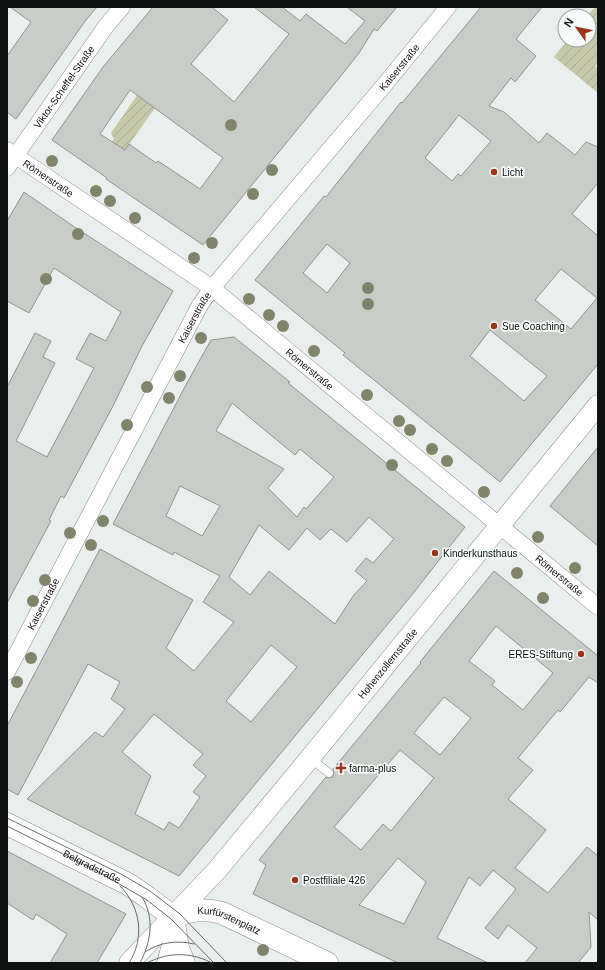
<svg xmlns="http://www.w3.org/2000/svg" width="605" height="970" font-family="Arial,sans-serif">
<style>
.garden{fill:url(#garden-furrows)}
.building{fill:#c8cdc7;stroke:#919590;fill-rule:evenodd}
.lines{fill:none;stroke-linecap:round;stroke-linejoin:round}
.service-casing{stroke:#868d89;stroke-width:9}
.minor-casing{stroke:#868d89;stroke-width:17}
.tertiary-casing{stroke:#868d89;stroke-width:21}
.secondary-casing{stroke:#868d89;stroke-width:23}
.service{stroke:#fff;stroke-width:8}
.minor{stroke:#fff;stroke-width:16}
.tertiary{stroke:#fff;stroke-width:20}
.secondary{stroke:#fff;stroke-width:22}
.tram{stroke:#696d6c;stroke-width:1}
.tree{fill:#80846a}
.poi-dot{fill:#9d341d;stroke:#f5fcf9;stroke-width:1.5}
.labels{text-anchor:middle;stroke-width:3.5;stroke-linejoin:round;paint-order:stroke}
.street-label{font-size:10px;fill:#101312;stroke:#f5fcf9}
.poi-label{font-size:10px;fill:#101312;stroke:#f5fcf9;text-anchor:start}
</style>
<defs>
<pattern id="garden-furrows" width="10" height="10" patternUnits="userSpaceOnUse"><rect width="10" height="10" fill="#c5c9a9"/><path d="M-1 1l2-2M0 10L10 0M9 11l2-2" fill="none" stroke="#a8ac90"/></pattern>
</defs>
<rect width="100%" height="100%" fill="#e8efec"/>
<g class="garden">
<path d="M595 7H598V23L596 26 598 27V62L595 66 598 69V93L554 57 568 40H589V16H587Z"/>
<path d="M138 94 155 108 125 150 112 142 114 139 111 133Z"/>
</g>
<g class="building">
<path d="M10 7H97L86 20 16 119 7 112V56L31 22Z"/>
<path d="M153 7H212L228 20 191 64 234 102 289 34 254 7H282L300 21 306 14 345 44 365 21 347 7H397L377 31 374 29 359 53 340 77 203 245 106 179 107 178 52 140 103 67ZM130 90 223 158 200 189 158 161 156 163 129 144 125 150 100 134Z"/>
<path d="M481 7H542L516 39 536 56 515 82 511 78 489 106 504 112 539 143 547 133 575 155 586 142 598 147V183L572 214 598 236V364L500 482 343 355 345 353 255 280 324 196 326 197 401 102 402 103ZM459 115 491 141 461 176 458 174 452 181 425 158ZM327 244 350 263 327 293 303 273ZM561 269 597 298 571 329 535 300ZM490 330 547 376 524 401 470 356Z"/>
<path d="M24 192 73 226 173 291 142 346 113 406 64 498 61 496 49 520 51 521 7 603V387L35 333 51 341 43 357 55 363 16 441 47 457 94 368 76 359 90 333 106 341 121 312 54 268 29 313 7 301V221Z"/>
<path d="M234 337 290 382 288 383 465 527 411 596 179 876 27 799 95 732 103 737 125 709 111 699 120 682 88 664 18 795 7 789V726L100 549 193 600 166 648 194 671 234 622 203 602 220 576 174 552 173 555 113 524 188 381 211 340ZM232 403 295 455 300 449 334 477 306 509 304 507 297 517 268 488 284 469 216 431ZM180 486 220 506 202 536 166 516ZM369 517 394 539 373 563 366 558 355 571 367 581 353 596 335 624 269 571 250 595 229 577 259 525 289 550 307 528 320 540 331 529 347 542ZM271 645 297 667 251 722 226 701ZM154 714 203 754 193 765 206 776 193 792 200 797 179 828 169 822 164 830 135 814 151 776 122 752Z"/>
<path d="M598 447V546L550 506Z"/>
<path d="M494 571 598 656V683L589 677 560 712 558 710 518 758 533 770 508 799 546 830 515 868 548 893 587 847 598 856V920L589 912 591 947 578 963H525L537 948 508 925 498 939 485 928 516 889 493 870 480 886 469 877 437 938 488 963H398L253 894 266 865 259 860 326 777 329 778 333 777 334 773 333 769 421 663 420 662ZM496 626 553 673 523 710 492 685 495 681 469 661ZM444 697 471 718 440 755 414 733ZM400 750 434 778 391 831 383 824 361 850 334 827ZM398 858 426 882 404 924 359 905Z"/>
<path d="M7 851 126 914 97 963H50L67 934 36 914 33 920 7 903Z"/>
</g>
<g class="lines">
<g class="service-casing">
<path id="service" d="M310 758 329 773"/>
</g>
<g class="minor-casing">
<g id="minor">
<path id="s1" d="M7 150 212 288 598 607"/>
<path id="s2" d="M7 168 106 26 122 7"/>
<path id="s3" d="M7 672 200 305 212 288 386 83 448 7"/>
</g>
</g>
<g class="tertiary-casing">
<g id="tertiary">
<path id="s4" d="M129 963 218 869 310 758 598 405"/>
<path d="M167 963 173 942V929"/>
</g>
</g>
<g class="secondary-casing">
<g id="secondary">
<path id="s5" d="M7 824 128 884 147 897 173 917"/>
<path id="s6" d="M173 917C190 910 204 908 222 913L327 963"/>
<path d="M173 917 178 948 184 963"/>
</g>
</g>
<use href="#service" class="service"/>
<use href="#minor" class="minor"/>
<use href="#tertiary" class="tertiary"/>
<use href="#secondary" class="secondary"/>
<g class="tram">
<path d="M7 818 121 874 150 891 180 914 227 963"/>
<path d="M7 826 97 871 147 900 171 919 214 963"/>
<path d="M120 886C141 907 145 938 129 963"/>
<path d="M145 952C160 942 177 940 194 944"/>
<path d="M140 963C151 942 155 918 142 897"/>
<path d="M147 963C168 952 190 952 210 962"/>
</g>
</g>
<g class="tree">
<circle cx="231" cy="125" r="6"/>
<circle cx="52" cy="161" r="6"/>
<circle cx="272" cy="170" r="6"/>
<circle cx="96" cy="191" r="6"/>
<circle cx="253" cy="194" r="6"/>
<circle cx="110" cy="201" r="6"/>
<circle cx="135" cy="218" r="6"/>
<circle cx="78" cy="234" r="6"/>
<circle cx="212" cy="243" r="6"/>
<circle cx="194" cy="258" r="6"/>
<circle cx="46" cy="279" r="6"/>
<circle cx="368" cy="288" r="6"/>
<circle cx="249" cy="299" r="6"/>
<circle cx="368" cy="304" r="6"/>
<circle cx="269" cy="315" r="6"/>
<circle cx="283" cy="326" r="6"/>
<circle cx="201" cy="338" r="6"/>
<circle cx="314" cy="351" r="6"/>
<circle cx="180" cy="376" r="6"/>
<circle cx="147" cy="387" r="6"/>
<circle cx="367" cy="395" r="6"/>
<circle cx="169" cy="398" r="6"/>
<circle cx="399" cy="421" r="6"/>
<circle cx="127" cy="425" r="6"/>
<circle cx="410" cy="430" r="6"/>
<circle cx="432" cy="449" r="6"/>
<circle cx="447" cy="461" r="6"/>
<circle cx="392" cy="465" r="6"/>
<circle cx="484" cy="492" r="6"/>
<circle cx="103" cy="521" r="6"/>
<circle cx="70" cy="533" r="6"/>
<circle cx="538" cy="537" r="6"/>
<circle cx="91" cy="545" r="6"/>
<circle cx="575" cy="568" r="6"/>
<circle cx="517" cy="573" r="6"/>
<circle cx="45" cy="580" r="6"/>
<circle cx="543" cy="598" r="6"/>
<circle cx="33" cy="601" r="6"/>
<circle cx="31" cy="658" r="6"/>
<circle cx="17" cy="682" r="6"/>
<circle cx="263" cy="950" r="6"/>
</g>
<g class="poi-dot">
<circle cx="494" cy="172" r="4"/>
<circle cx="494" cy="326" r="4"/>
<circle cx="435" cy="553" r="4"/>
<circle cx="581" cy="654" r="4"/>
<path d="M339 762h4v4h4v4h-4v4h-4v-4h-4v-4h4z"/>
<circle cx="295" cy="880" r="4"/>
</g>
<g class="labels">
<g class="street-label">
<text dy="4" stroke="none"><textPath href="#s3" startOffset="725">Kaiserstraße</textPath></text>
<text dy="4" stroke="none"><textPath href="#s2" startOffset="99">Viktor-Scheffel-Straße</textPath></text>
<text dy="4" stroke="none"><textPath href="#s1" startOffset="50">Römerstraße</textPath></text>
<text dy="4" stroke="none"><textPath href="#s3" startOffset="401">Kaiserstraße</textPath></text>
<text dy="4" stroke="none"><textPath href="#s1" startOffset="374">Römerstraße</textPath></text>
<text dy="4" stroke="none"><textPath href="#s1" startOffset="698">Römerstraße</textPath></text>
<text dy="4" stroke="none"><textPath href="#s3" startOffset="77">Kaiserstraße</textPath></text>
<text dy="4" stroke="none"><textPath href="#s4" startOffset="396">Hohenzollernstraße</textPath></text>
<text dy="4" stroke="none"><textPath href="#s5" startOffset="95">Belgradstraße</textPath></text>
<text dy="4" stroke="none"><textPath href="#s6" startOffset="59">Kurfürstenplatz</textPath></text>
</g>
<g class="poi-label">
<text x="502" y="176">Licht</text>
<text x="502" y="330">Sue Coaching</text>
<text x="443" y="557">Kinderkunsthaus</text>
<text x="573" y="658" text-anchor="end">ERES-Stiftung</text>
<text x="349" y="772">farma-plus</text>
<text x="303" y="884">Postfiliale 426</text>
</g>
</g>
<rect width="605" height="970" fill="none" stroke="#101312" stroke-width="16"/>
<g transform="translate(577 28) rotate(303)"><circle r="19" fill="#f5fcf9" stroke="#999f9d"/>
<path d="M0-3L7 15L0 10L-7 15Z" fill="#9d341d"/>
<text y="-6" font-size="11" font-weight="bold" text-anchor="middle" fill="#101312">N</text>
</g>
</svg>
